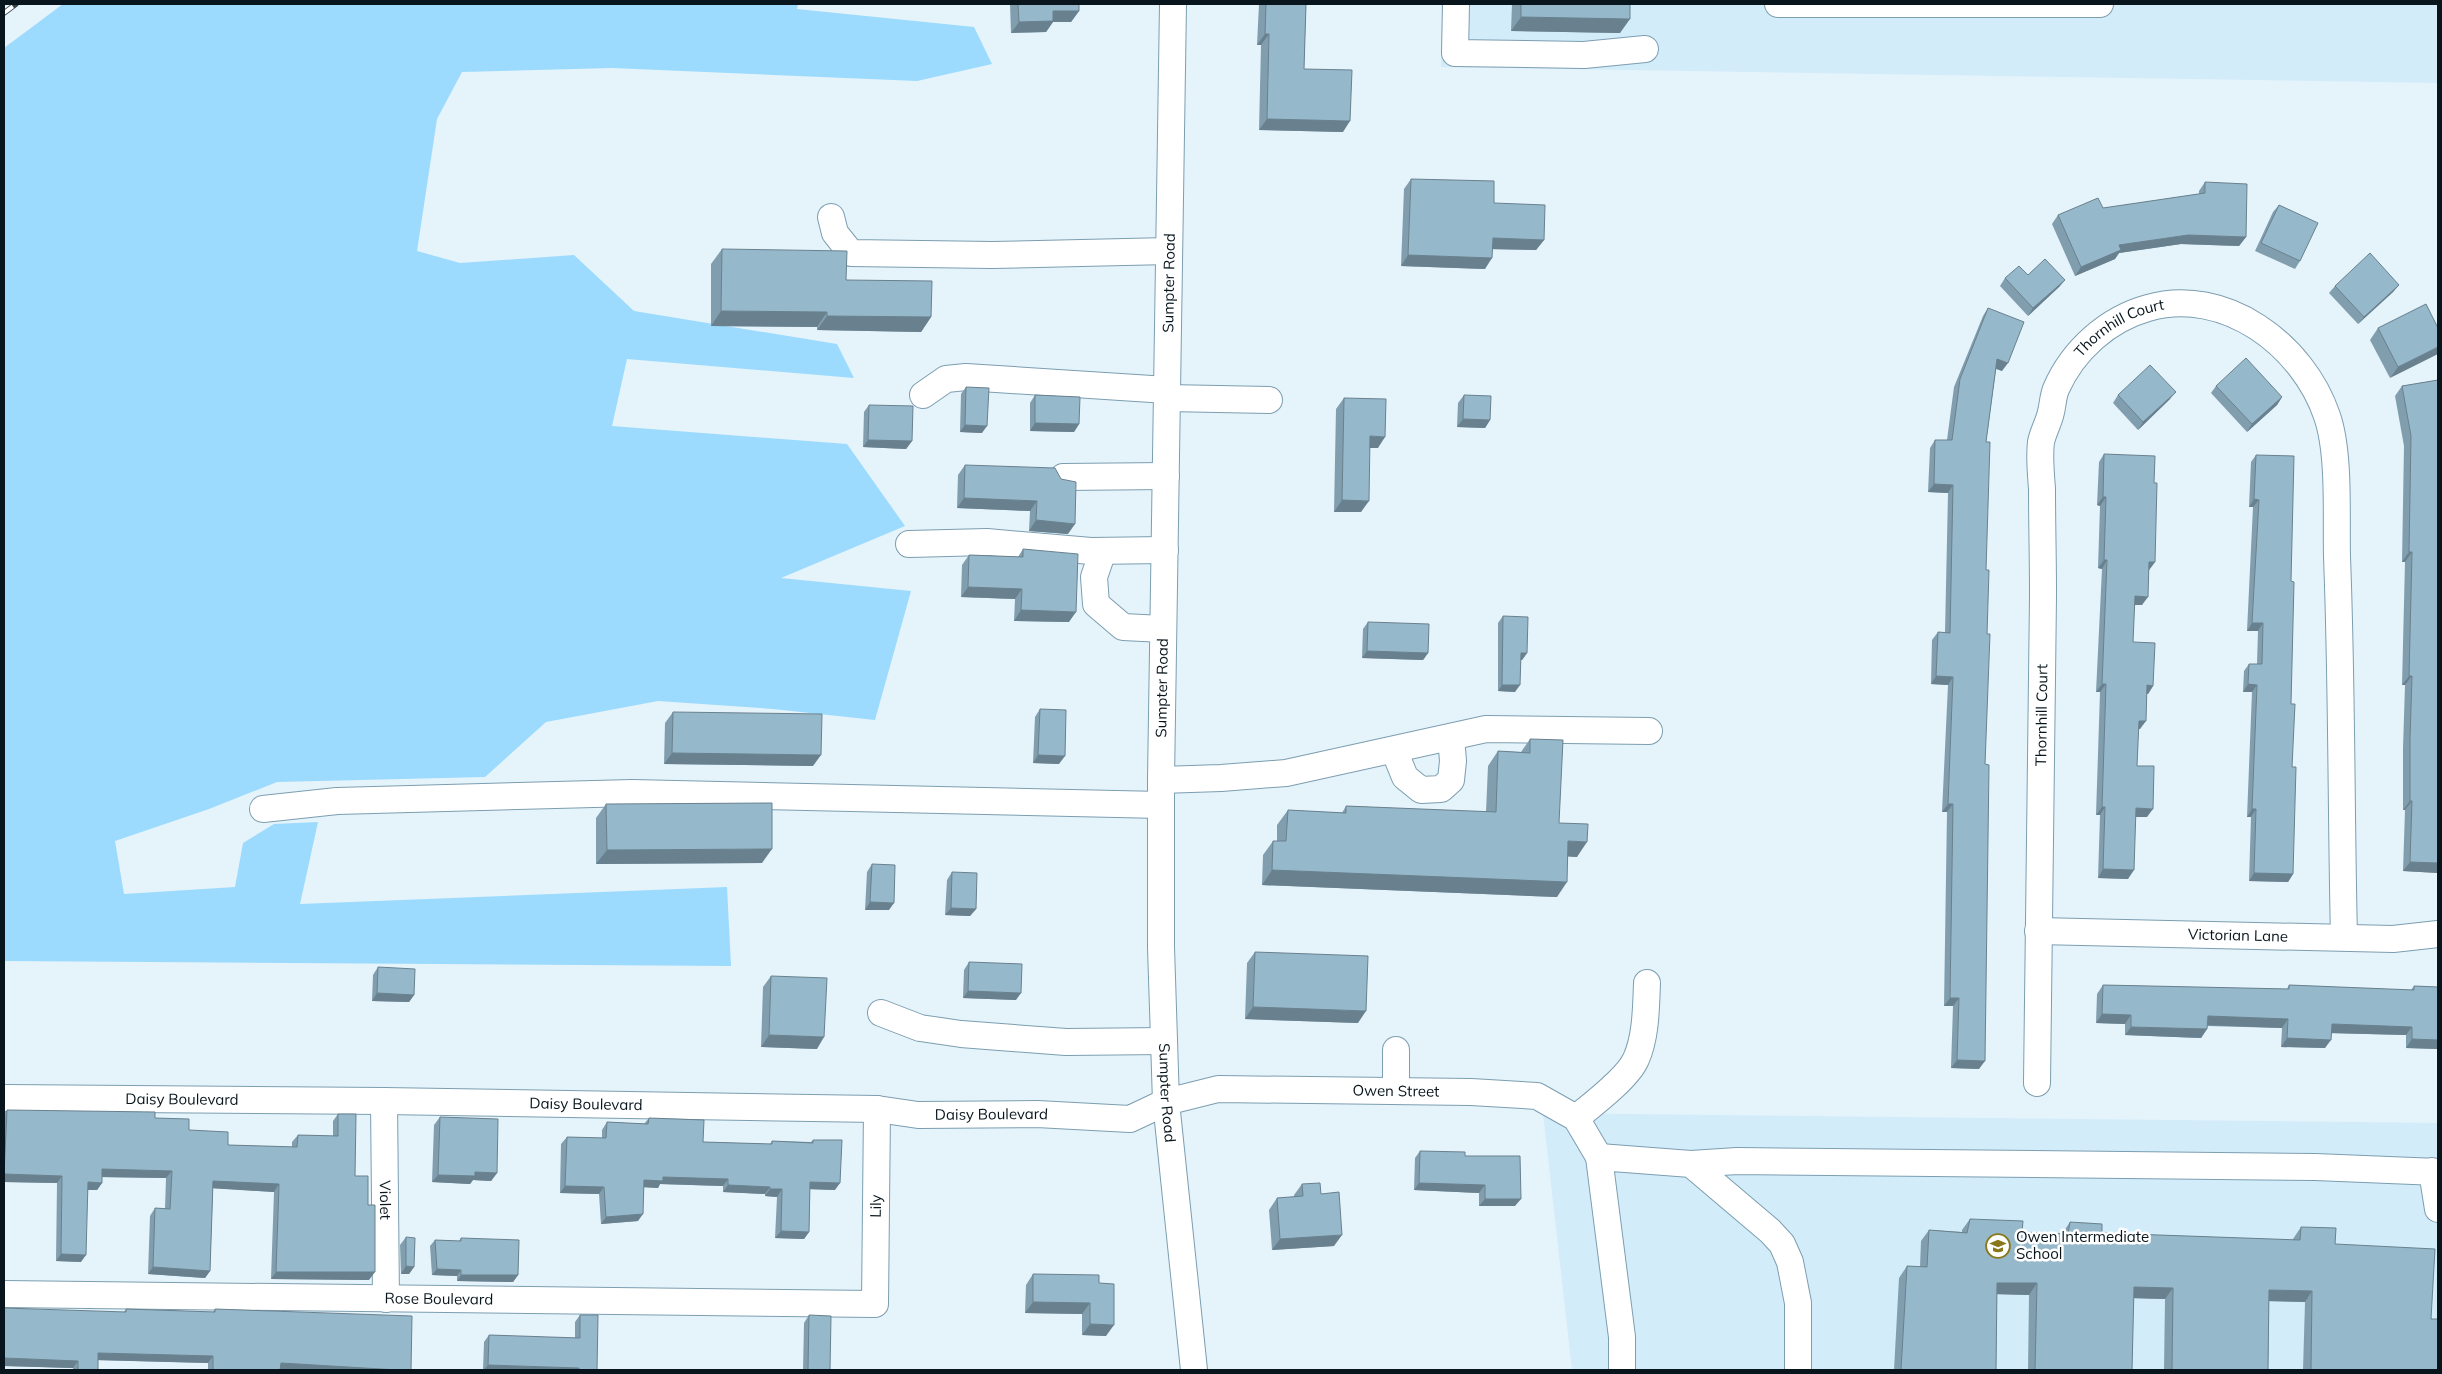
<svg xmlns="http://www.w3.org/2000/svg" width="2442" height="1374" font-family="Mulish,sans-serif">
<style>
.built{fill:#d2ecfa}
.green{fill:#9cdbfd}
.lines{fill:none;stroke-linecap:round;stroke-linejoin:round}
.minor-casing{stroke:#7c9eb0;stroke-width:28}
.minor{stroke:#fff;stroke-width:26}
.rail-casing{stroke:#37444c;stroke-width:5.5}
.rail{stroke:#fff;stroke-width:4;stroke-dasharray:11;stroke-linecap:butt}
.wall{fill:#819eaf}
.shaded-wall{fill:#69818e}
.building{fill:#96b8cb;stroke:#69818e}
.labels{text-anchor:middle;stroke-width:5;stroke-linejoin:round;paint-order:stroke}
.street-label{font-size:15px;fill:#08151c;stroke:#fff}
.poi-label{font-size:15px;fill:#08151c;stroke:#fff;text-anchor:start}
</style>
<rect width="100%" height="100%" fill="#e5f3fb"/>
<g class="built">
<path d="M1442 4H2438V83L1441 67Z"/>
<path d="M1543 1113 2438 1123V1370H1572Z"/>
</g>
<path class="green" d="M63 4H798L797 9 974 27 992 64 917 81 612 68 462 72 437 119 417 251 460 263 574 255 634 311 837 344 854 378 627 359 612 426 847 444 905 526 781 578 911 591 875 720 773 709 658 701 546 722 485 777 277 782 209 809 115 841 124 894 235 887 243 843 274 824 318 822 300 904 727 887 731 966 4 961V48Z"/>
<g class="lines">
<g class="minor-casing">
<g id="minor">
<path id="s1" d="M1173 4 1161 780V947L1166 1102 1194 1370"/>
<path d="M1456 4 1455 53 1584 55 1645 49"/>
<path d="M1778 4H2100"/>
<path d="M831 217 835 233 851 253 992 255 1169 251"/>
<path d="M923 395 946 379 966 377 1167 390"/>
<path d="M1167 398 1269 400"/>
<path d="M1063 477 1166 476"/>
<path d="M909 544 987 542 1091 551 1165 550"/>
<path d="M1103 551 1094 577 1096 604 1123 627 1163 629"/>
<path d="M1394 750 1405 777 1421 790 1441 789 1451 780 1453 761 1451 737"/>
<path d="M1161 780 1221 778 1286 773 1486 729 1649 731"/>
<path d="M263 809 337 801 632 793 1161 805"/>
<path id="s2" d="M2038 931 2393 939 2438 934"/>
<path d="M881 1013 920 1028 961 1034 1066 1042 1164 1041"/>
<path id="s3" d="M2037 1083C2038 920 2042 756 2043 592 2043 558 2042 524 2042 489 2041 474 2039 457 2041 442 2043 432 2049 422 2051 412 2053 404 2053 396 2056 389 2073 350 2108 319 2148 308 2225 286 2303 345 2327 416 2340 453 2336 517 2337 557 2342 684 2341 811 2344 937"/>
<path d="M1396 1091V1050"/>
<path id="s4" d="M4 1098 384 1101 877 1109 918 1115 1037 1114 1130 1119 1166 1102 1218 1089 1471 1092 1537 1096 1576 1118 1599 1157"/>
<path id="s5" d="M384 1101 386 1299"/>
<path d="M1576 1118C1592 1105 1628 1078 1636 1059 1646 1037 1646 1008 1647 983"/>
<path d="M1691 1164 1737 1161 2315 1167 2438 1172"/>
<path d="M2432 1171 2438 1209"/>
<path id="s6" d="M4 1294 875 1304 877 1109"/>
<path d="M1622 1370V1337L1599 1157 1691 1164 1770 1231 1782 1244 1790 1262 1798 1303V1370"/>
</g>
</g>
<use href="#minor" class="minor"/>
<g class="rail-casing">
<path id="rail" d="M4 13 16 4"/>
</g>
<use href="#rail" class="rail"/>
</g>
<g class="wall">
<path d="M1010 4H1079V11L1071 22H1053L1046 32 1011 33Z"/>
<path d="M1259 4H1306L1304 69 1343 132 1259 130 1261 45H1257Z"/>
<path d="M1512 4H1630L1620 33 1511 31Z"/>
<path d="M1411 179 1494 203 1544 240 1536 250 1492 249 1485 269 1401 266 1404 189Z"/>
<path d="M2205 182 2246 237 2239 246 2181 244 2119 253 2115 259 2075 276 2052 224 2058 215 2199 194V191Z"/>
<path d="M2279 205 2300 261 2295 269 2255 251 2273 212Z"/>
<path d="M722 249 846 280 931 317 921 332 817 330V327L711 326V264Z"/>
<path d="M2028 275 2065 280 2059 287 2028 316 2000 286 2005 278Z"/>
<path d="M2399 285 2393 292 2358 324 2329 293 2335 286Z"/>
<path d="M1988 308 2002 371 1996 369 1986 442V570L1987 634 1985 764 1979 1069 1951 1068 1953 1006H1944L1947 812H1942L1948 685 1931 684 1932 640 1938 632 1945 633 1948 493 1928 492 1930 448 1935 440H1947L1954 387 1983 316Z"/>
<path d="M2378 328H2438L2390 378 2370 340Z"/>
<path d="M2438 380V873L2403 871 2405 810H2403V748L2405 685H2402L2405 562H2402L2404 446 2395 396 2402 386Z"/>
<path d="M2216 386 2282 397 2277 405 2247 432 2211 393Z"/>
<path d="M966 387 982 433 960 432 961 394Z"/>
<path d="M1035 395 1079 424 1074 432 1030 431V403Z"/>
<path d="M1464 395 1490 420 1485 428 1457 427 1458 403Z"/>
<path d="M2118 395 2170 399 2138 430 2113 403Z"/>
<path d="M1344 398 1378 448H1370L1361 512H1334L1336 409Z"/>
<path d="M869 405 912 441 906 449 863 447 864 412Z"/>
<path d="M2104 454 2154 483 2155 562 2149 570 2142 605H2134L2133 642 2153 686 2148 694H2146L2140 729H2138L2137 766 2147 817H2135L2128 879 2098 878 2100 815H2096L2100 692H2096L2102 569 2098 568 2100 506 2097 505 2099 462Z"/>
<path d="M2256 455 2291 581V704L2292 767 2293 874 2288 882 2249 881 2251 817H2247L2252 692H2243L2244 671 2249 664H2257L2258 631H2247L2253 507H2249L2251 462Z"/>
<path d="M965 465 1061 479 1068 534 1029 531 1030 511 957 508 958 475Z"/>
<path d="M1023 549 1069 622 1014 621 1015 599 961 597 962 565 969 555 1018 557Z"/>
<path d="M1503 616 1527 653 1522 660H1521L1515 692 1498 691V623Z"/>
<path d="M1368 622 1428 653 1423 660 1362 658 1363 629Z"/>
<path d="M1040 709 1059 764 1033 763 1035 717Z"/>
<path d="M673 712 813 766 664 764 665 723Z"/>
<path d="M1530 739 1559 823 1577 857 1568 856 1557 897 1262 885 1263 855 1273 841H1277V825L1288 810 1342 813 1346 806 1486 812 1488 766 1498 751 1521 752Z"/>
<path d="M606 804 762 863 596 864V818Z"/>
<path d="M872 864 889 910H865L867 872Z"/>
<path d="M952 872 976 909 970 916 945 915 947 880Z"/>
<path d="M1255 952 1358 1023 1245 1019 1247 963Z"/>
<path d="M969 962 1016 1000 963 998 964 970Z"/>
<path d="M378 967 414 995 409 1002 372 1001 373 975Z"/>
<path d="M771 976 817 1049 761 1047 763 987Z"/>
<path d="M2103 985 2287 989 2289 985 2411 990 2414 986 2438 987V1049L2406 1048V1035L2332 1033 2325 1048 2281 1047 2282 1028 2207 1026V1029L2201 1038 2125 1035V1024L2096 1023 2097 994Z"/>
<path d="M7 1110 155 1118 228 1145 292 1147V1142L298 1135 333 1136V1121L338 1114 355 1176 368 1205 369 1280 271 1279 274 1192 213 1188 210 1271 205 1278 148 1274 150 1216 155 1208 165 1209 166 1178 102 1177V1183L97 1190H88L81 1262 56 1261 57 1183 4 1182V1114Z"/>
<path d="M440 1117 497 1173 491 1181 473 1180 470 1184 432 1182 434 1125Z"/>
<path d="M649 1118 703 1142 770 1144 772 1141 811 1142 813 1140 835 1190 810 1189 809 1232 804 1239 775 1238 777 1197 765 1196V1194L723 1192V1186L660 1184 658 1188 644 1187 638 1221 601 1224 599 1194 560 1193 561 1144 567 1137 602 1138V1130L607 1122 644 1124Z"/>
<path d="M1420 1151 1465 1156 1515 1206H1479V1193L1414 1190 1415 1158Z"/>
<path d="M1302 1184 1321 1194 1334 1246 1272 1250 1269 1210 1277 1198 1294 1197V1195Z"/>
<path d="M1970 1219 2022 1232 2062 1234 2070 1222 2102 1233 2293 1240V1239L2301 1227 2335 1244 2431 1319 2438 1370H2303L2305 1302 2269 1301 2268 1370H2164L2165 1299 2133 1298 2132 1370H2028L2029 1295 1997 1294 1996 1370H1894L1899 1278 1907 1266 1920 1267 1921 1241 1929 1230 1962 1232V1230Z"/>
<path d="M406 1237 414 1267 409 1274H401L400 1245Z"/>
<path d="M461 1238 518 1275 513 1282 457 1281V1276L432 1275 430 1246 435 1240 459 1241Z"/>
<path d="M1033 1274 1099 1283 1106 1336 1082 1335V1314L1025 1313 1026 1285Z"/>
<path d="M126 1309 213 1312 215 1309 411 1370H208V1363L98 1360V1370H73V1368L4 1366 124 1312Z"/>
<path d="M580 1315 597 1370H483L484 1342 489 1335 575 1338V1322Z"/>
<path d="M809 1315 830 1370H803L804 1323Z"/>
</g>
<g class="shaded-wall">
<path d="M1053 11H1079L1071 22H1053L1046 32 1011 33 1019 22Z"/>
<path d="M1521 17 1630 19 1620 33 1511 31Z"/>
<path d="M1265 34H1269L1261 45H1257Z"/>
<path d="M1267 119 1350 121 1343 132 1259 130Z"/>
<path d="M2188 235 2246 237 2239 246 2181 244 2119 253 2115 259 2075 276 2081 267 2119 245Z"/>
<path d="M1493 238 1544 240 1536 250 1485 249Z"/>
<path d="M1408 255 1492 258 1485 269 1401 266Z"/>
<path d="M2065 280 2059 287 2028 316 2033 308Z"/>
<path d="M2399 285 2393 292 2358 324 2364 317Z"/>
<path d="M721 311 827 312 817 327 711 326Z"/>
<path d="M827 316 931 317 921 332 817 330Z"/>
<path d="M2438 347V354L2390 378 2398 367Z"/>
<path d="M1997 359 2008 363 2002 371 1992 367Z"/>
<path d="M2176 392 2170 399 2138 430 2143 422Z"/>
<path d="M2282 397 2277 405 2247 432 2252 424Z"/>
<path d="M1463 419 1490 420 1485 428 1457 427Z"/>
<path d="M1035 423 1079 424 1074 432 1030 431Z"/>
<path d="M965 425 987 426 982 433 960 432Z"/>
<path d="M1370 436 1385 437 1378 448H1362Z"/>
<path d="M868 440 912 441 906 449 863 447Z"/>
<path d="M1934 484 1953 485 1948 493 1928 492Z"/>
<path d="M2103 497H2106L2100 506 2097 505Z"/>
<path d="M964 498 1037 501 1030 511 957 508Z"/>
<path d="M2254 499 2259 500 2253 507H2249Z"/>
<path d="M1342 500 1369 501 1361 512H1334Z"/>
<path d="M1036 520 1075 524 1068 534 1029 531Z"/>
<path d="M2409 552H2412L2405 562H2402Z"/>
<path d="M2104 560H2107L2102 569 2098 568Z"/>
<path d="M2149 562H2155L2149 570Z"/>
<path d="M968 587 1022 589 1015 599 961 597Z"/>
<path d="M2135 596 2148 597 2142 605H2129Z"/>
<path d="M1021 610 1076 612 1069 622 1014 621Z"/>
<path d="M2252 623H2263L2258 631H2247Z"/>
<path d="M1367 651 1428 653 1423 660 1362 658Z"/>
<path d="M1521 653H1527L1522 660H1516Z"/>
<path d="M1936 676 1953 677 1948 685 1931 684Z"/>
<path d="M2409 676H2412L2405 685H2402Z"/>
<path d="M2102 684H2106L2100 692H2096Z"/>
<path d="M2248 684 2257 685 2252 692H2243Z"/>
<path d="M1502 685H1520L1515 692 1498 691Z"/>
<path d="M2147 685 2153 686 2148 694H2141Z"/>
<path d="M2139 721H2146L2140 729H2133Z"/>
<path d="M672 753 821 755 813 766 664 764Z"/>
<path d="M1038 755 1065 756 1059 764 1033 763Z"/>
<path d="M2410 801H2412L2405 810H2403Z"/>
<path d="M1948 804H1953L1947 812H1942Z"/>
<path d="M2102 807H2105L2100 815H2096Z"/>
<path d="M2136 808 2153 809 2147 817H2130Z"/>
<path d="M2252 809H2256L2251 817H2247Z"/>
<path d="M1568 841 1587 842 1577 857 1558 856Z"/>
<path d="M772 849 762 863 596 864 607 850Z"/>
<path d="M2410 862 2438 863V873L2403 871Z"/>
<path d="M2103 869 2134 870 2128 879 2098 878Z"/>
<path d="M1272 870 1567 882 1557 897 1262 885Z"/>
<path d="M2254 873 2293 874 2288 882 2249 881Z"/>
<path d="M870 902 894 903 889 910H865Z"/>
<path d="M951 908 976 909 970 916 945 915Z"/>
<path d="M968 991 1021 993 1016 1000 963 998Z"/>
<path d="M377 993 414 995 409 1002 372 1001Z"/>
<path d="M1950 998H1959L1953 1006H1944Z"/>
<path d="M1253 1007 1366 1011 1358 1023 1245 1019Z"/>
<path d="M2102 1014 2131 1015 2125 1024 2096 1023Z"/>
<path d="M2208 1016 2288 1019 2282 1028 2201 1025Z"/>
<path d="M2332 1024 2412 1027 2406 1035 2326 1033Z"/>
<path d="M2131 1027 2207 1029 2201 1038 2125 1035Z"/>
<path d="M769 1035 824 1037 817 1049 761 1047Z"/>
<path d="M2287 1038 2331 1040 2325 1048 2281 1047Z"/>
<path d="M2412 1039 2438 1040V1049L2406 1048Z"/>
<path d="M1957 1060 1985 1061 1979 1069 1951 1068Z"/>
<path d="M102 1169 172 1171 166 1178 97 1177Z"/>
<path d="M475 1172 497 1173 491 1181 473 1180 470 1184 432 1182 438 1175Z"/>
<path d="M4 1174 62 1176 57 1183 4 1182Z"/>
<path d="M663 1177 728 1179 723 1186 660 1184 658 1188 639 1187 644 1180Z"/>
<path d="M213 1181 279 1184 274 1192 208 1188Z"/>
<path d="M88 1182 102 1183 97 1190H83Z"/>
<path d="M810 1182 840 1183 835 1190 805 1189Z"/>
<path d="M1419 1183 1485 1185 1479 1193 1414 1190Z"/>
<path d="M728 1185 770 1187 765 1194 723 1192Z"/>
<path d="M565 1186 604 1187 599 1194 560 1193Z"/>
<path d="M770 1189H782L777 1197 765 1196Z"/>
<path d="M1485 1199H1521L1515 1206H1479Z"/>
<path d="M643 1214 638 1221 601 1224 606 1217Z"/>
<path d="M781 1231 809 1232 804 1239 775 1238Z"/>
<path d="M1342 1235 1334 1246 1272 1250 1280 1239Z"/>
<path d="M61 1254 86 1255 81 1262 56 1261Z"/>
<path d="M406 1266 414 1267 409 1274H401Z"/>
<path d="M153 1267 210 1271 205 1278 148 1274Z"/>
<path d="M437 1269 461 1270 457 1276 432 1275Z"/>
<path d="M276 1272H375L369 1280 271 1279Z"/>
<path d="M461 1275H518L513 1282 457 1281Z"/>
<path d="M1997 1283H2037L2029 1295 1990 1294Z"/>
<path d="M2134 1287 2173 1288 2165 1299 2126 1298Z"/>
<path d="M2269 1290 2312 1291 2305 1302 2261 1301Z"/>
<path d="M1033 1302 1090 1303 1082 1314 1025 1313Z"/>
<path d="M1090 1324 1114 1325 1106 1336 1082 1335Z"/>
<path d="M98 1353 213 1356 208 1363 93 1360Z"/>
<path d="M4 1358 78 1361 73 1368 4 1366Z"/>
<path d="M281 1363 398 1370H276Z"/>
<path d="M488 1365 579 1368 578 1370H484Z"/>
</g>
<g class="building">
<path d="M1018 4H1079V11H1053V21L1019 22Z"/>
<path d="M1266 4H1306L1304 69 1352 70 1350 121 1267 119 1269 34H1265Z"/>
<path d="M1521 4H1630V19L1521 17Z"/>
<path d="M1411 179 1494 181V203L1545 205 1544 240 1493 238 1492 258 1408 255Z"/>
<path d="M2205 182 2247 184 2246 237 2188 235 2119 245 2121 250 2081 267 2058 215 2098 198 2103 208 2205 193Z"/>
<path d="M2279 205 2318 223 2300 261 2261 243Z"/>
<path d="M722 249 847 251 846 280 932 281 931 317 827 316V312L721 311Z"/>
<path d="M2370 253 2399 285 2364 317 2335 286Z"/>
<path d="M2045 259 2065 280 2033 308 2005 278 2019 266 2028 275Z"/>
<path d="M2426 304 2438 328V347L2398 367 2378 328Z"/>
<path d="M1988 308 2024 322 2008 363 1997 359 1986 442H1990L1986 570H1989L1987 634H1990L1985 764 1989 765 1985 1061 1957 1060 1959 998H1950L1953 804H1948L1953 677 1936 676 1938 632 1950 633 1953 485 1934 484 1935 440H1952L1960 379Z"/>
<path d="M2246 358 2282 397 2252 424 2216 386Z"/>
<path d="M2150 365 2176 392 2143 422 2118 395Z"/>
<path d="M2438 380V863L2410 862 2412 801H2410V739L2412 676H2409L2412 552H2409L2411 436 2402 386Z"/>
<path d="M966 387 989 388 987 426 965 425Z"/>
<path d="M1035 395 1080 397 1079 424 1035 423Z"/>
<path d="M1464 395 1491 396 1490 420 1463 419Z"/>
<path d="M1344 398 1386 399 1385 437 1370 436 1369 501 1342 500Z"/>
<path d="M869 405 913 406 912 441 868 440Z"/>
<path d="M2104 454 2155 456 2154 483H2157L2155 562H2149L2148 597 2135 596 2133 642 2155 643 2153 686 2147 685 2146 721H2139L2137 766H2154L2153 809 2136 808 2134 870 2103 869 2105 807H2102L2106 684H2102L2107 560H2104L2106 497H2103Z"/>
<path d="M2256 455 2294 456 2291 581 2294 582 2291 704H2295L2292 767H2296L2293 874 2254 873 2256 809H2252L2257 685 2248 684 2249 664H2262L2263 623H2252L2259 500 2254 499Z"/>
<path d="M965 465 1055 468 1061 479 1076 482 1075 524 1036 520 1037 501 964 498Z"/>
<path d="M1023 549 1078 554 1076 612 1021 610 1022 589 968 587 969 555 1023 557Z"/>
<path d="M1503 616 1528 617 1527 653H1521L1520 685H1502Z"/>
<path d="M1368 622 1429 624 1428 653 1367 651Z"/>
<path d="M1040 709 1066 710 1065 756 1038 755Z"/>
<path d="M673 712 822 714 821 755 672 753Z"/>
<path d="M1530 739 1563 740 1559 823 1588 824 1587 842 1568 841 1567 882 1272 870 1273 841H1286L1288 810 1346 813V806L1496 812 1498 751 1530 753Z"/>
<path d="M772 803V849L607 850 606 804Z"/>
<path d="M872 864 895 865 894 903 870 902Z"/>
<path d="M952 872 977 873 976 909 951 908Z"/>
<path d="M1255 952 1368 956 1366 1011 1253 1007Z"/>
<path d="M969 962 1022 964 1021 993 968 991Z"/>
<path d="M378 967 415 969 414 995 377 993Z"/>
<path d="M771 976 827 978 824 1037 769 1035Z"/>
<path d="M2103 985 2289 989V985L2414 990V986L2438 987V1040L2412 1039V1027L2332 1024 2331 1040 2287 1038 2288 1019 2208 1016 2207 1029 2131 1027V1015L2102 1014Z"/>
<path d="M7 1110 155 1112V1118L189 1119V1130L228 1132V1145L297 1147 298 1135 338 1136V1114H356L355 1176H368V1205H375V1272H276L279 1184 213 1181 210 1271 153 1267 155 1208 170 1209 172 1171 102 1169V1183L88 1182 86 1255 61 1254 62 1176 4 1174Z"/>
<path d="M440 1117 498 1119 497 1173 475 1172V1176L438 1175Z"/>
<path d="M649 1118 704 1120 703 1142 772 1144V1141L813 1143V1140H842L840 1183 810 1182 809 1232 781 1231 782 1189H770V1187L728 1185V1179L663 1177V1181L644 1180 643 1214 606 1217 604 1187 565 1186 567 1137 606 1138 607 1122 648 1124Z"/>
<path d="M1420 1151 1465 1152V1156H1520L1521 1199H1485V1185L1419 1183Z"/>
<path d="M1320 1183 1321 1194 1339 1192 1342 1235 1280 1239 1277 1198 1303 1196 1302 1184Z"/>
<path d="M1970 1219 2023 1221 2022 1232 2068 1234 2070 1222 2102 1224V1233L2300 1240 2301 1227 2336 1228 2335 1244 2435 1249 2431 1319H2438V1370H2311L2312 1291 2269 1290 2268 1370H2172L2173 1288 2134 1287 2132 1370H2035L2037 1283H1997L1996 1370H1901L1907 1266 1927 1267 1929 1230 1967 1233Z"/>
<path d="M406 1237 415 1238 414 1267 406 1266Z"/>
<path d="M461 1238 519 1240 518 1275H461V1270L437 1269 435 1240 461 1241Z"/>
<path d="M1033 1274 1099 1275V1283L1114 1284V1325L1090 1324V1303L1033 1302Z"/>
<path d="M4 1308 126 1312V1309L215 1312V1309L412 1316 411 1370H398L281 1363 280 1370H213V1356L98 1353V1370H78V1361L4 1358Z"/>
<path d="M580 1315H598L597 1370H579V1368L488 1365 489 1335 580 1338Z"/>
<path d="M809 1315 831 1316 830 1370H808Z"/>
</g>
<defs>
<g id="school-ring" transform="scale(1.25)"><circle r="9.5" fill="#fff" stroke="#89771b" stroke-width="1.5"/><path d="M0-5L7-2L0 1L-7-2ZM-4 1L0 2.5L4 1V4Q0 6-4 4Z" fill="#89771b"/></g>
</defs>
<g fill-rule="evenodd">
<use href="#school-ring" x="1998" y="1246"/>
</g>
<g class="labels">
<g class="street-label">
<text transform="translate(1169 283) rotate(-89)" y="5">Sumpter Road</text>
<text dy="5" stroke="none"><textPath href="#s3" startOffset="788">Thornhill Court</textPath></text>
<text transform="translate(1162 688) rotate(-89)" y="5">Sumpter Road</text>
<text dy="5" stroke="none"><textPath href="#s3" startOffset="368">Thornhill Court</textPath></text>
<text dy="5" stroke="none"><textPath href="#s2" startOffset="200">Victorian Lane</textPath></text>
<text dy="5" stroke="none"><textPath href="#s4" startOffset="1398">Owen Street</textPath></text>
<text dy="5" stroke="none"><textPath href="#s1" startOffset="1089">Sumpter Road</textPath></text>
<text dy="5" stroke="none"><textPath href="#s4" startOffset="178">Daisy Boulevard</textPath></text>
<text dy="5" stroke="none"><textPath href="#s4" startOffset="582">Daisy Boulevard</textPath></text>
<text dy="5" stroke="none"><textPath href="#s4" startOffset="988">Daisy Boulevard</textPath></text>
<text dy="5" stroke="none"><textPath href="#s5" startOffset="99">Violet</textPath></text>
<text dy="5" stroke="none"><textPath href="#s6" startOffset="969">Lily</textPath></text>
<text dy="5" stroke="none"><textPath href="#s6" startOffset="435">Rose Boulevard</textPath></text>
</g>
<g class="poi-label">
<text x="2016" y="1242">Owen Intermediate<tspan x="2016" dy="17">School</tspan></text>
</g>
</g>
<rect width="2442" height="1374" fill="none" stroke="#08151c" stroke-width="10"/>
</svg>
